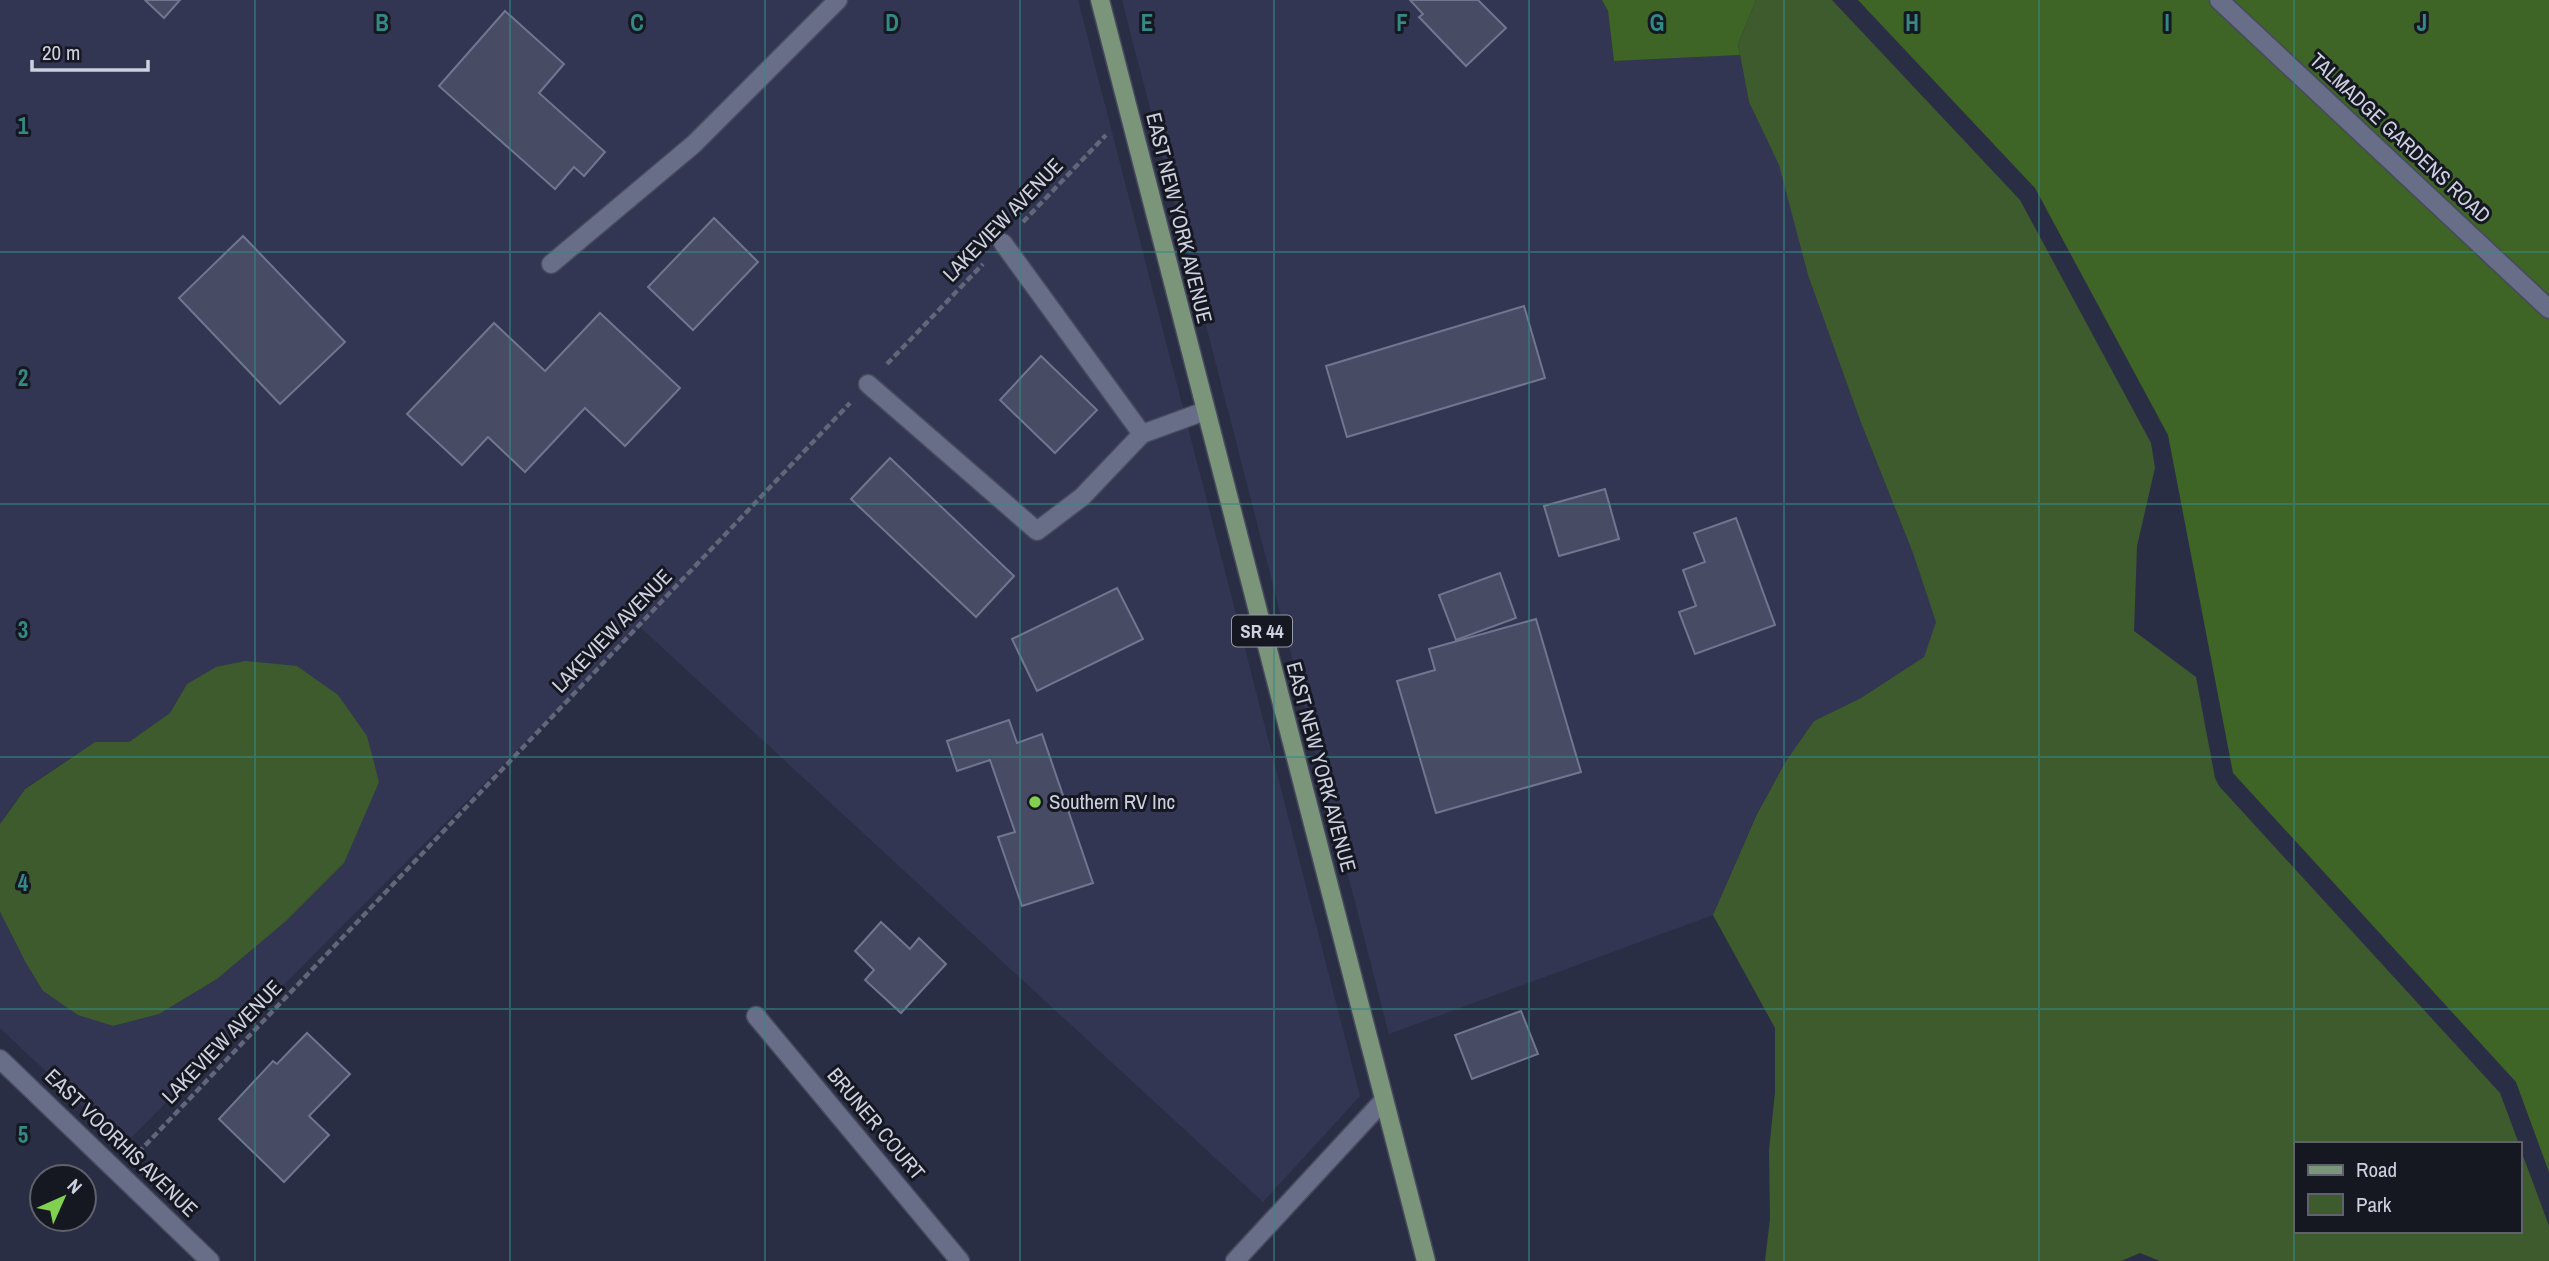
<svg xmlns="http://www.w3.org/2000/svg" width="2549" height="1261" font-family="'Archivo Narrow',sans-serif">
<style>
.built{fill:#323653}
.green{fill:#3e5b2d}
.forest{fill:#3e6426}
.building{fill:#474b64;stroke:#717690;stroke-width:2}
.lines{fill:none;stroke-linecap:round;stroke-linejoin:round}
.service-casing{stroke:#474a5d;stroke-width:21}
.minor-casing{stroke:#474a5d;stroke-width:21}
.tertiary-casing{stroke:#474a5d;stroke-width:21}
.primary-casing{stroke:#474a5d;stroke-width:21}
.path{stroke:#626679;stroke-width:4.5;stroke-dasharray:7 3.5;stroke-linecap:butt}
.service{stroke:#686d88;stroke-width:18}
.minor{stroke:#686d88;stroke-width:18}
.tertiary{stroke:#686d88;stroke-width:18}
.primary{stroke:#7b957a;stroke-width:18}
.grid{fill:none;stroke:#358885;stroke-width:2;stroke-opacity:0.55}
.poi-dot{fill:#82d04f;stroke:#151721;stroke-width:2.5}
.labels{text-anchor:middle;stroke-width:6;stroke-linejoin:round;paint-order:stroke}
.shield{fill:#151721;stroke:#9699a7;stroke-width:2}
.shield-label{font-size:19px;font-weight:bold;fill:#ced1e0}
.street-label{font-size:21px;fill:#ced1e0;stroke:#151721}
.poi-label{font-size:21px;fill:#ced1e0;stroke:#151721;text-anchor:start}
.grid-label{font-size:23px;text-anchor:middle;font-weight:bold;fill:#358885;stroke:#151721;stroke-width:6;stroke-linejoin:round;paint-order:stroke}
</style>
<rect width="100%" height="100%" fill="#2a2e44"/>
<g class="built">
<path d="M0 0H1078L1360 1096 1263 1202 640 627 124 1145 0 1028V912L26 963 43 991 78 1014 113 1026 159 1014 217 979 286 921 344 863 378 782 187 684 170 713 129 742H95L25 788 0 824Z"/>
<path d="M1122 0H1602L1608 11 1614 61 1740 55 1749 102 1779 165 1784 182 1808 275 1860 420 1913 553 1936 622 1924 657 1861 698 1814 721 1786 761 1757 813 1713 915 1389 1034Z"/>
</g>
<g class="green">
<path d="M1756 0H1832L2020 200 2151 443 2155 468 2137 546 2134 631 2196 677 2215 778 2219 786 2500 1093 2519 1144H2295V1231H2519V1145L2549 1226V1261H2160L2140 1253 2121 1261H1765L1770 1219 1769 1150 1775 1092V1028L1713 915 1757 814 1786 761 1814 721 1861 698 1924 657 1936 622 1913 553 1860 420 1808 275 1779 165 1749 102 1738 44Z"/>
<path d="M245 661 297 666 338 695 367 736 379 782 344 863 286 921 217 979 159 1014 113 1026 78 1015 43 991 26 963 0 912V824L25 789 95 742H129L170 713 187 684 216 667Z"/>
</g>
<g class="forest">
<path d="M1602 0H1756L1738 44 1740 55 1614 61 1608 11Z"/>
<path d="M1858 0H2549V1172L2516 1082 2233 773 2168 435 2035 188Z"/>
</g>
<g class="building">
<path d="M145 0H180L164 18Z"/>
<path d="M1410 0H1478L1506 28 1466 66 1419 17 1423 14Z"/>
<path d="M505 11 564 64 539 93 605 152 584 176 574 167 555 189 439 86Z"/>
<path d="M714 218 758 262 693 330 648 287Z"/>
<path d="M243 236 345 342 280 404 179 298Z"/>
<path d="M1524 306 1545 378 1347 437 1326 366Z"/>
<path d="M600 313 680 388 625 446 585 408 525 472 488 437 462 465 407 414 494 323 545 371Z"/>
<path d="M1041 356 1097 410 1055 453 1000 400Z"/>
<path d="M890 458 1014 576 976 617 851 499Z"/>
<path d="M1605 489 1619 539 1559 556 1544 506Z"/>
<path d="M1736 518 1775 625 1695 654 1679 612 1696 606 1683 570 1705 562 1694 533Z"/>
<path d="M1500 573 1516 618 1456 640 1439 595Z"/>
<path d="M1117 588 1143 639 1037 691 1012 639Z"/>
<path d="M1536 619 1581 772 1436 813 1397 681 1435 670 1429 649Z"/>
<path d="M1009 720 1017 743 1042 734 1093 883 1022 906 998 837 1015 832 990 760 957 771 947 741Z"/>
<path d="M881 922 910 949 919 938 946 964 901 1013 865 980 874 970 855 951Z"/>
<path d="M1521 1011 1538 1054 1472 1079 1455 1035Z"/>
<path d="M307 1033 350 1074 309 1116 329 1135 284 1182 219 1119 273 1061 277 1064Z"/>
</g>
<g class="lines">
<g class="service-casing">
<g id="service">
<path d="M2219 0 2549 309"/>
<path d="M551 264 694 144 838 0"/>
<path d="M868 384 1037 531 1082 497 1142 434 1003 243"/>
<path d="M1142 434 1205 411"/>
</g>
</g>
<g class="minor-casing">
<g id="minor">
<path d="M756 1016 960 1261"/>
<path d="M1235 1261 1384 1100"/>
</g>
</g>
<g class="tertiary-casing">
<path id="tertiary" d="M0 1059 210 1261"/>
</g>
<g class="primary-casing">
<path id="primary" d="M1100 0 1426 1261"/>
</g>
<g class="path">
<path d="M1023 222 1106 135"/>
<path d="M887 364 983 264"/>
<path d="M138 1153 850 403"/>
</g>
<use href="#service" class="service"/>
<use href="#minor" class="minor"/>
<use href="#tertiary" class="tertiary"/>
<use href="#primary" class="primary"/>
</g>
<path class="grid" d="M255 0V1261M510 0V1261M765 0V1261M1020 0V1261M1274 0V1261M1529 0V1261M1784 0V1261M2039 0V1261M2294 0V1261M0 252H2549M0 504H2549M0 757H2549M0 1009H2549"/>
<circle class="poi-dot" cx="1035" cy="802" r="7"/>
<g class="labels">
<rect class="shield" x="1232" y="615.5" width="60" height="31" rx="5"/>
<g class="shield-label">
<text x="1262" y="638">SR 44</text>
</g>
<g class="street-label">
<text transform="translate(2400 138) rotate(43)" y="7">TALMADGE GARDENS ROAD</text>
<text transform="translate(1179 218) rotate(76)" y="7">EAST NEW YORK AVENUE</text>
<text transform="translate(1003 220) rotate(-46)" y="7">LAKEVIEW AVENUE</text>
<text transform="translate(612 631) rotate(-46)" y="7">LAKEVIEW AVENUE</text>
<text transform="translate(1321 767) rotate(75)" y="7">EAST NEW YORK AVENUE</text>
<text transform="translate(222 1042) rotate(-46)" y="7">LAKEVIEW AVENUE</text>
<text transform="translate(876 1124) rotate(50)" y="7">BRUNER COURT</text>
<text transform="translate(121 1143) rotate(44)" y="7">EAST VOORHIS AVENUE</text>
</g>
<g class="poi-label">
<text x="1049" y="809">Southern RV Inc</text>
</g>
</g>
<g class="grid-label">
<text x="382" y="31">B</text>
<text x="637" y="31">C</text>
<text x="892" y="31">D</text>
<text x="1147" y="31">E</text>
<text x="1402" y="31">F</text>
<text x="1657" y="31">G</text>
<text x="1912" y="31">H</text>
<text x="2167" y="31">I</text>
<text x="2422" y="31">J</text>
<text x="23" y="134">1</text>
<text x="23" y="386">2</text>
<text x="23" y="638">3</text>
<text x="23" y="891">4</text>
<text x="23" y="1143">5</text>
</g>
<rect x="2294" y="1142" width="228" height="91" fill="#151721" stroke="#5f616d" stroke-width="2"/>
<rect x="2308" y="1165" width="35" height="10" fill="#7b957a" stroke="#5f616d" stroke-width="2"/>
<text x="2356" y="1177" font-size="21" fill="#ced1e0">Road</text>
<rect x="2308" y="1194" width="35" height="21" fill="#3e5b2d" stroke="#5f616d" stroke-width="2"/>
<text x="2356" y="1212" font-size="21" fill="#ced1e0">Park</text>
<g transform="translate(63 1198) rotate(45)"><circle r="33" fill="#151721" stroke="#5f616d" stroke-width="2"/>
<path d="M0-5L12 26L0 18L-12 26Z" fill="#82d04f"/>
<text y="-10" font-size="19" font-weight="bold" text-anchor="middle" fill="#ced1e0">N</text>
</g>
<path d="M32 60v10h116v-10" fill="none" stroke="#ced1e0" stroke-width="3.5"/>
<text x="42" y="60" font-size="21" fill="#ced1e0" stroke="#151721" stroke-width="5" paint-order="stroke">20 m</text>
</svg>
